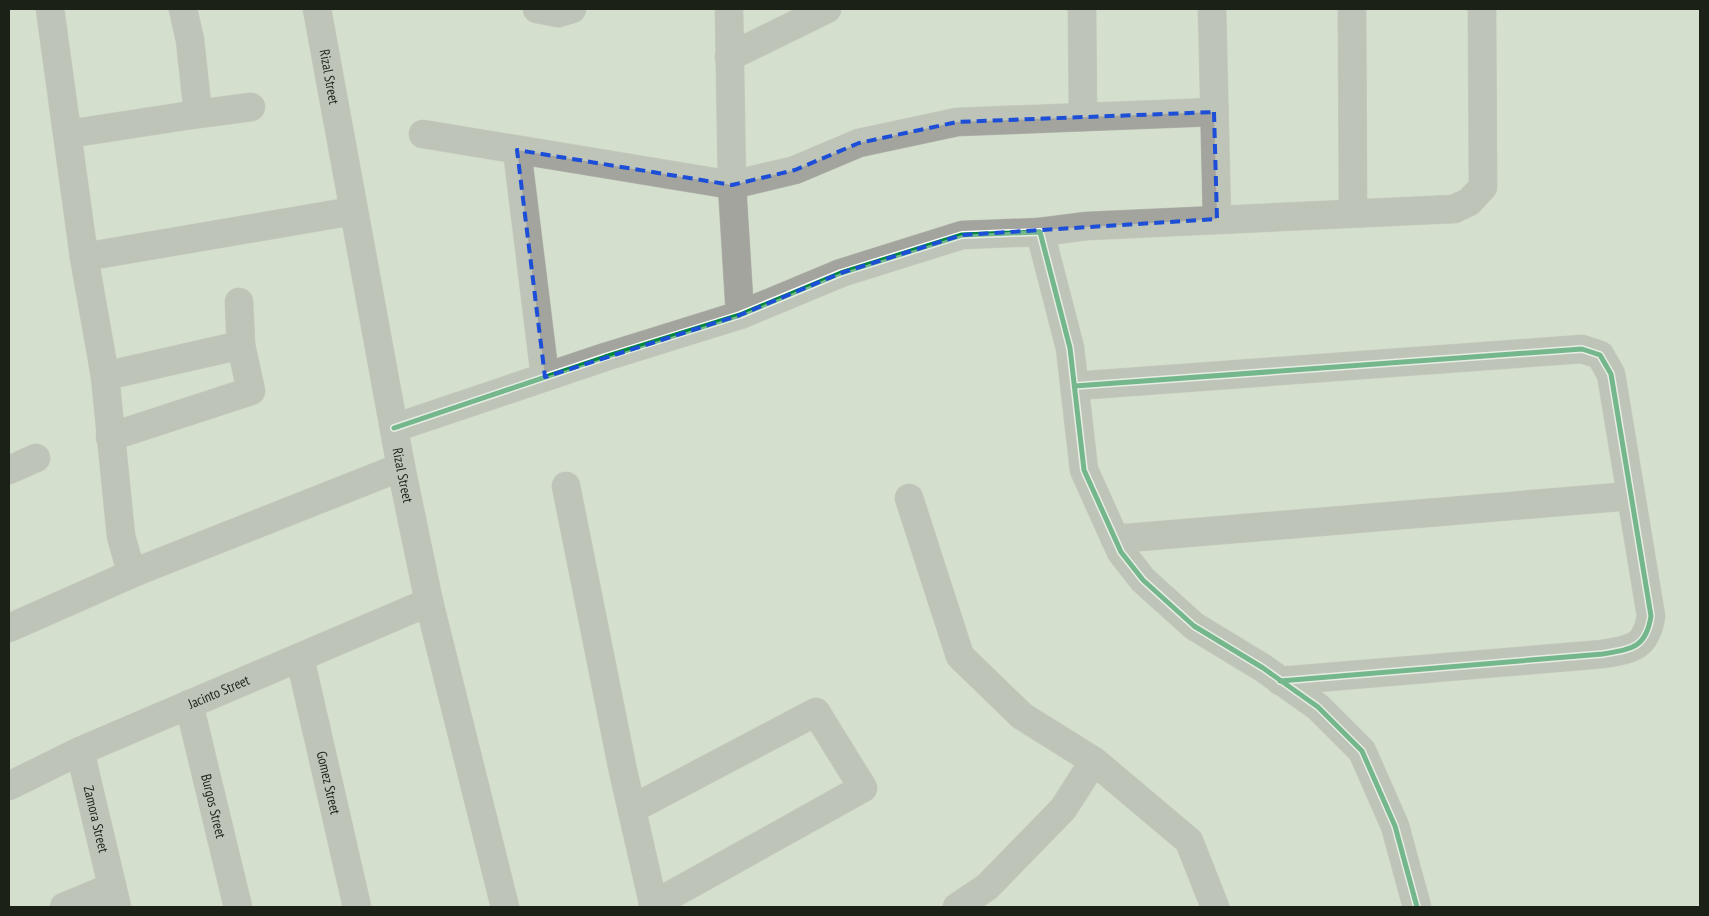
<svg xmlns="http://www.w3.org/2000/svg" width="1709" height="916" font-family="'PT Sans Narrow',sans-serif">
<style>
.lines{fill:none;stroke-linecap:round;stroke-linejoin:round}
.minor-casing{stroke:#b4bbaf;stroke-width:29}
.minor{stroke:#a3a49e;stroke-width:28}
.cycleway-casing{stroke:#fff;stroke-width:8}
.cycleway{stroke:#00873e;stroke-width:5}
.marked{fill:none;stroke:#1d4ed8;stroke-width:4;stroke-dasharray:10 6;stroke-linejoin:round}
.labels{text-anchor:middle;stroke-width:4.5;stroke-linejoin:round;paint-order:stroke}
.street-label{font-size:14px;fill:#1b2116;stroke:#fff}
</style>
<rect width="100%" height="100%" fill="#d5dfce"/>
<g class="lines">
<g class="minor-casing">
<g id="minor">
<path d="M50 9 84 257 105 376 121 536 128 561 138 571"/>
<path id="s1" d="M317 9 401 467 429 602 505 907"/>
<path d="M537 9 558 13 572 9"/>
<path d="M729 9 732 185 740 315"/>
<path d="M1082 9 1083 117"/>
<path d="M1212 9 1217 219"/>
<path d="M1352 9 1353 212"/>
<path d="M729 57 827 9"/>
<path d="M198 114 251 107"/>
<path d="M68 134 198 114 190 40 183 9"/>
<path d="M423 134 732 185 795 170 859 143 957 122 1214 112"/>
<path d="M517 150 545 377"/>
<path d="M1040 232 1087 226 1454 209 1469 202 1483 187 1482 9"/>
<path d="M84 257 353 211"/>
<path d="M105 376 241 345"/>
<path d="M1075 386 1582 349 1600 355 1611 374 1651 616C1646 648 1632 649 1603 654L1280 681"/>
<path d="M394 428 605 357 740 315 841 273 962 235 1040 232 1070 348 1084 470 1121 552 1143 580 1194 626 1263 668 1318 707 1362 751 1395 826 1417 907"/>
<path d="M110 437 251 391 241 345 239 302"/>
<path d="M9 470 36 458"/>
<path d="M566 486 623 771 654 907"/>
<path d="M909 498 960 656 1022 716 1094 761 1063 809 987 887 957 907"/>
<path d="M1115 539 1631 496"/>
<path d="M9 628 138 571 401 467"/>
<path id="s2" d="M300 658 357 907"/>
<path id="s3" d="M189 704 238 907"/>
<path id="s4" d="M80 751 117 907"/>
<path d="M1094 761 1189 841 1215 907"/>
<path id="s5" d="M9 786 80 751 429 602"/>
<path d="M632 809 816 712 863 788 653 905"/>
<path d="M64 907 112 887"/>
</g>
</g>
<use href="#minor" class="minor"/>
<g class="cycleway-casing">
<g id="cycleway">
<path d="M1075 386 1582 349 1600 355 1611 374 1651 616C1646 648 1632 649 1603 654L1280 681"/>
<path d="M394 428 605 357 740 315 841 273 962 235 1040 232 1070 348 1084 470 1121 552 1143 580 1194 626 1263 668 1318 707 1362 751 1395 826 1417 907"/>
</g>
</g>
<use href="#cycleway" class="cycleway"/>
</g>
<path d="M0 0H1709V916H0ZM1214 112 1217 219 962 235 841 273 740 315 545 377 517 150 732 185 795 170 859 143 957 122Z" fill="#d5dfce" fill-opacity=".55" fill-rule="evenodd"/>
<path class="marked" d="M1214 112 1217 219 962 235 841 273 740 315 545 377 517 150 732 185 795 170 859 143 957 122Z"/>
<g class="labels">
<g class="street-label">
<text dy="5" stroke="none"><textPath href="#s1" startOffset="69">Rizal Street</textPath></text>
<text dy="5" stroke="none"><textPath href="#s1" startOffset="474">Rizal Street</textPath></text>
<text dy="5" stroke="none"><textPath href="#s5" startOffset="230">Jacinto Street</textPath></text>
<text dy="5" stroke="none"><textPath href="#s2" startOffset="128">Gomez Street</textPath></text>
<text dy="5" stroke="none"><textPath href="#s3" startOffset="105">Burgos Street</textPath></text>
<text dy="5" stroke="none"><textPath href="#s4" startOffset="70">Zamora Street</textPath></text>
</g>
</g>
<rect width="1709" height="916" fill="none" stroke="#1b2116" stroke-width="20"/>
</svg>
